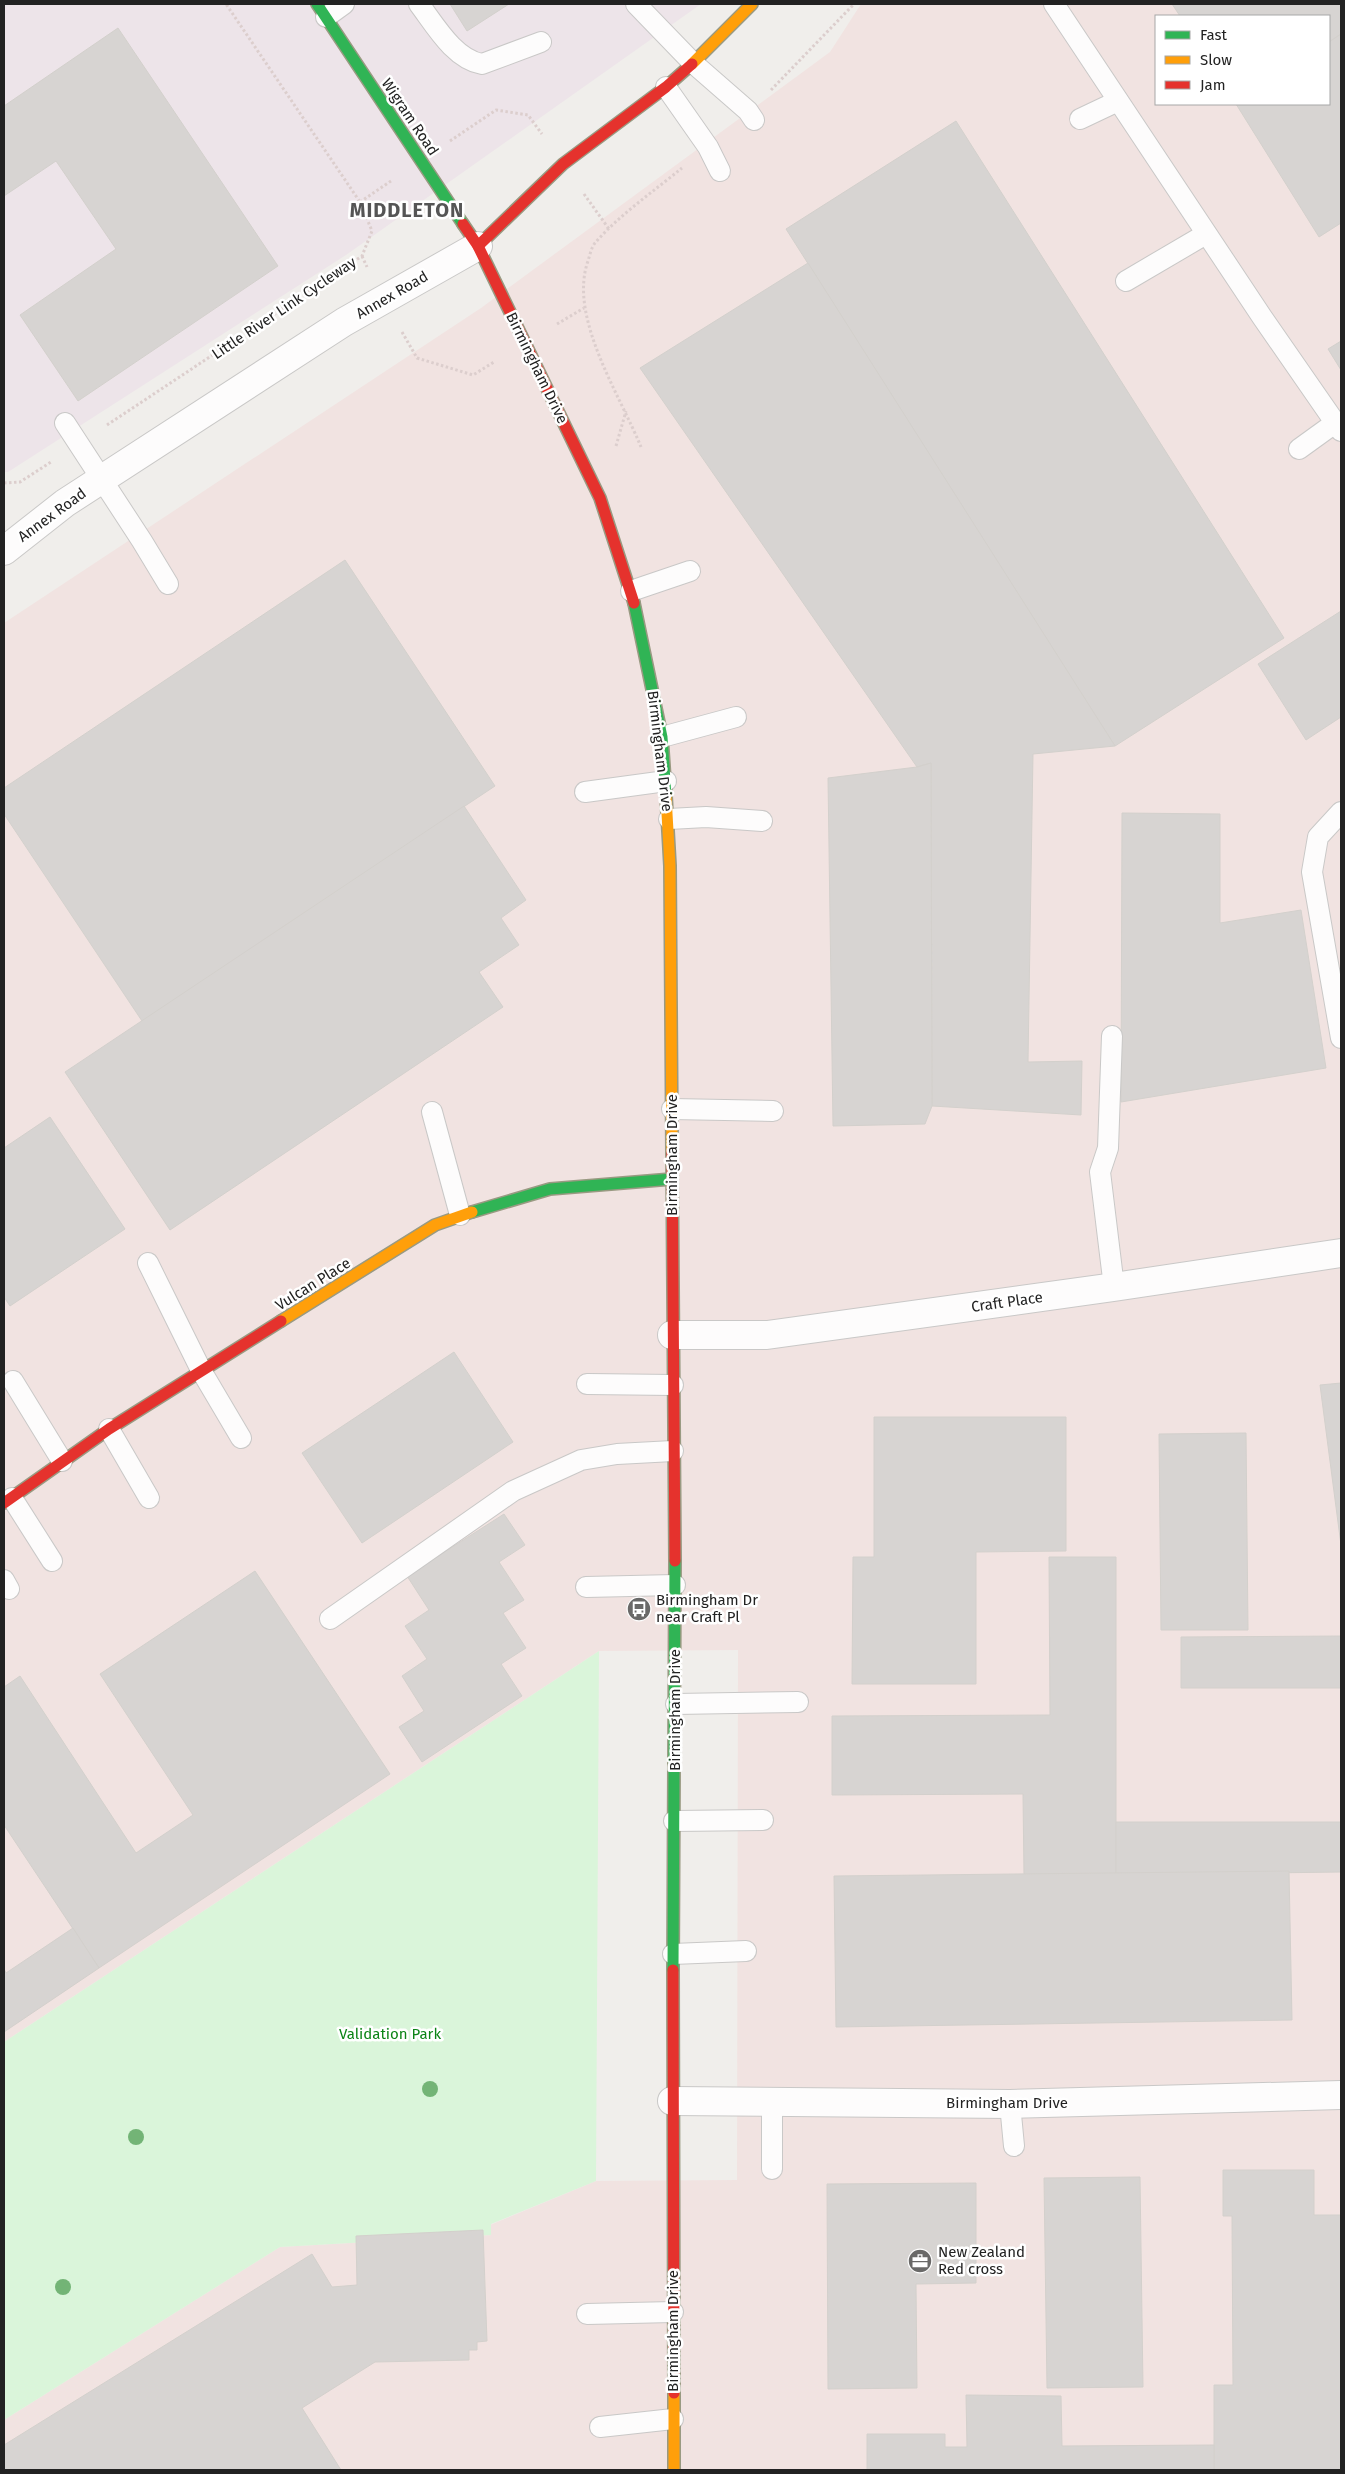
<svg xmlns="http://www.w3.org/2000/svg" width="1345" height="2474" font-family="'Fira Sans',sans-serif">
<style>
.commercial{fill:#f1e3e1;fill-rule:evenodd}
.industrial{fill:#ede4e9}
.park{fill:#daf5da}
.building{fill:#d7d4d2;stroke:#d3d0cc}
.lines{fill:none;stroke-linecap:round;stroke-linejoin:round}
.lane-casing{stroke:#c9c8c7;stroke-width:22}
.street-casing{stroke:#c9c8c7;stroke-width:30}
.fast-casing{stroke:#999a82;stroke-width:14}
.slow-casing{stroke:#999a82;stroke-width:14}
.jam-casing{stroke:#999a82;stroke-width:14}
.path{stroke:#dccecd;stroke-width:3;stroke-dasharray:2.5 2.5;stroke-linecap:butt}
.lane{stroke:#fdfcfc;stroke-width:20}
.street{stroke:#fdfcfc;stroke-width:28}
.fast{stroke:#30b455;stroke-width:11}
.slow{stroke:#ff9f0a;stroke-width:11}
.jam{stroke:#e5322d;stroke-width:11}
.tree{fill:#73b476}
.labels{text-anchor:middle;stroke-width:5;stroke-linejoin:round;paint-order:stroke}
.street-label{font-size:15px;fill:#222;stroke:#fff}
.poi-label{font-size:15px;fill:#222;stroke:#fff;text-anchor:start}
.park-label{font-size:15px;fill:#0c8416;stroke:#fff}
.district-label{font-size:20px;font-weight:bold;letter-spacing:1px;fill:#555;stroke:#fff}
</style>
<rect width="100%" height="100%" fill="#f0eeeb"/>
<path class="commercial" d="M861 4H1341V2470H4V2420L280 2247 491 2235 490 2225 596 2181 737 2180 738 1650 599 1651 4 2042V623L481 308 830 52ZM1156 16H1329V104H1156Z"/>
<path class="industrial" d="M4 4H701L346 255 8 472H4Z"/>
<path class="park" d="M599 1651 596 2181 491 2224V2235L280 2247 4 2420V2042Z"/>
<g class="building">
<path d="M450 4H509L467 31Z"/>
<path d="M1172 4H1341V34L1329 42V16H1180Z"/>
<path d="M118 28 278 266 78 401 20 315 116 249 56 161 4 196V106Z"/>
<path d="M1341 34V223L1319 237 1236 104H1329V42Z"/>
<path d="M956 121 1284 638 1115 746 786 229Z"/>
<path d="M808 263 1115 746 1033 754 1028 1062 1082 1061 1081 1115 932 1106 931 763 917 767 640 368Z"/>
<path d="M1341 341V370L1328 349Z"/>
<path d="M345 560 495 786 142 1021 4 814V788Z"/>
<path d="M1341 611V717L1306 740 1258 664Z"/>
<path d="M931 763 932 1106 925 1124 833 1126 828 778 917 767Z"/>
<path d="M464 806 526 900 501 918 519 945 479 972 503 1007 170 1230 65 1072Z"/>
<path d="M1122 813 1220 814V923L1301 910 1326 1068 1121 1102Z"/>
<path d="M50 1117 125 1229 10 1306 4 1297V1148Z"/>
<path d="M454 1352 513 1442 362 1543 302 1453Z"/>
<path d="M1341 1383V1545L1320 1385Z"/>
<path d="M874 1417H1066V1551L976 1552V1684H852L853 1557H874Z"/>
<path d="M1246 1433 1248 1630H1161L1159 1434Z"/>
<path d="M504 1514 525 1545 499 1562 524 1600 503 1613 526 1648 501 1664 522 1696 422 1762 399 1727 424 1711 402 1676 427 1659 405 1626 429 1610 407 1576Z"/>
<path d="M1049 1557H1116V1875H1024L1023 1794 832 1795V1716L1050 1715Z"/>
<path d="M255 1571 390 1774 99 1968 4 1825V1687L20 1676 136 1853 193 1815 100 1674Z"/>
<path d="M1341 1636V1688H1181V1637Z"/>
<path d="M1116 1822H1341V1872L1116 1875Z"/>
<path d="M1289 1871 1292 2020 836 2027 834 1876Z"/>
<path d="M73 1928 99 1968 4 2032V1969L6 1973Z"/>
<path d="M1223 2170H1314V2215H1341V2470H1214V2385H1233L1232 2216H1223Z"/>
<path d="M1140 2177 1143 2387 1047 2388 1044 2178Z"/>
<path d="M976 2183V2283L916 2284 917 2388 828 2389 827 2184Z"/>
<path d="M483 2230 487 2341 477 2342V2350H469V2360L375 2362 302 2408 341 2470H4V2445L312 2254 332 2287 357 2285 356 2236Z"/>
<path d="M966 2395 1061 2396 1062 2446 1214 2445V2470H867V2434H945V2447H967Z"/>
</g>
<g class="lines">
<g class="lane-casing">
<g id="lane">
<path d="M419 4C435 25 454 59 482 64L541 42"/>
<path d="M636 4 693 63 748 111 754 120"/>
<path d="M1054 4 1262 317 1341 431"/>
<path d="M326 17 344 4"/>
<path d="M666 87 708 147 720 171"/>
<path d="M1080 119 1118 101"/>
<path d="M1126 281 1206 234"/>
<path d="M65 423 142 541 168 584"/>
<path d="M1299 449 1335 423"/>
<path d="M631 591 690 571"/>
<path d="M662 737 736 717"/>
<path d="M585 792 666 781"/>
<path d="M1341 812 1318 837 1312 872 1341 1038"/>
<path d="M669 819 706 817 762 821"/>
<path d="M1112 1036 1108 1148 1100 1172 1114 1287"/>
<path d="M672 1109 773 1111"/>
<path d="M432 1112 460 1215"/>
<path d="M148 1263 202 1372 241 1438"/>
<path d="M13 1381 62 1461"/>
<path d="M587 1384 673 1385"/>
<path d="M109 1429 149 1498"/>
<path d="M12 1498 52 1561"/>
<path d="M4 1580 9 1589"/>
<path d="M586 1587 675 1585"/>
<path d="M330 1619 513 1491 581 1460 617 1454 673 1451"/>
<path d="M676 1704 798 1702"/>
<path d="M674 1821 763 1820"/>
<path d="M673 1954 746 1951"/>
<path d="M772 2102V2169"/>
<path d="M1010 2104 1014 2146"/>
<path d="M587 2314 673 2312"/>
<path d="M600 2427 673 2419"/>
</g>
</g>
<g class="street-casing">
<g id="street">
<path d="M4 551 65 503 344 322 478 246"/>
<path d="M672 1335H767L1114 1287 1341 1253"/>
<path d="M672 2101 1010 2104 1341 2095"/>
</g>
</g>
<g class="fast-casing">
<g id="fast">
<path d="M317 4 463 224"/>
<path d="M634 603 662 737 666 796"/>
<path d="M472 1212 550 1189 672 1179"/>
<path d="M673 1970 675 1561"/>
</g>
</g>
<g class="slow-casing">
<g id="slow">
<path d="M692 64 752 4"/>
<path d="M666 796 670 866 672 1151"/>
<path d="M281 1321 435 1225 472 1212"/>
<path d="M674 2393V2470"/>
</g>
</g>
<g class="jam-casing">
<g id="jam">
<path d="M463 224 478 246 600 498 634 603"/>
<path d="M478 246 563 164 666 87 692 64"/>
<path d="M672 1151 675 1561"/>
<path d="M4 1503 109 1429 281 1321"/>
<path d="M673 1970 674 2393"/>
</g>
</g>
<g class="path">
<path d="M771 90 854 4"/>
<path d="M450 141 496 110 528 115 542 134"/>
<path d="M584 194 609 229"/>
<path d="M360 202 391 181"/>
<path d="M362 256 367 267"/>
<path d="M557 324 584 308"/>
<path d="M402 332 417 358 473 375 494 362"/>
<path d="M107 425 362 256 372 231 360 202 226 4"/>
<path d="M616 446 626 411"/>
<path d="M641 447C620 395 568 317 588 261 590 255 591 248 595 243 618 216 654 191 682 168"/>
<path d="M4 483 20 482 51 462"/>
</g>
<use href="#lane" class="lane"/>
<use href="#street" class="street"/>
<use href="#fast" class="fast"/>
<use href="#slow" class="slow"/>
<use href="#jam" class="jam"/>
</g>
<g class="tree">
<circle cx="430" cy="2089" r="8"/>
<circle cx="136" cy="2137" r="8"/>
<circle cx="63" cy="2287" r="8"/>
</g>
<defs>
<g id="bus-disc" transform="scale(1.25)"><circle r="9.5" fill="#6a6968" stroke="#fff"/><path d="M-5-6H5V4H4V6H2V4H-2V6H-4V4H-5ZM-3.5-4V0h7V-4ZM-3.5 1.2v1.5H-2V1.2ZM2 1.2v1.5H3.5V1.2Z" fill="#fff"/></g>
<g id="office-disc" transform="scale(1.25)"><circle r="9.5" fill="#6a6968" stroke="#fff"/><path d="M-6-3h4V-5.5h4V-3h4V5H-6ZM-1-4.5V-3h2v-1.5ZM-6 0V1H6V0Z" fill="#fff"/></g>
</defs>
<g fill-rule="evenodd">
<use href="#bus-disc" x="639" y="1609"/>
<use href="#office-disc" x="920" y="2261"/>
</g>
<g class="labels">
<g class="street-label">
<text transform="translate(410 117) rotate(56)" y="5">Wigram Road</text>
<text transform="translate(392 295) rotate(-30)" y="5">Annex Road</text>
<text transform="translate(284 308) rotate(-34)" y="5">Little River Link Cycleway</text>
<text transform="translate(537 368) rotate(64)" y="5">Birmingham Drive</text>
<text transform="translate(52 515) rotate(-36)" y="5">Annex Road</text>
<text transform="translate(660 751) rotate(83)" y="5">Birmingham Drive</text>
<text transform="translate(672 1155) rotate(-90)" y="5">Birmingham Drive</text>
<text transform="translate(313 1284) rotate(-32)" y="5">Vulcan Place</text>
<text transform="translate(1007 1302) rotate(-8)" y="5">Craft Place</text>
<text transform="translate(675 1710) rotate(-90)" y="5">Birmingham Drive</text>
<text x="1007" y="2108">Birmingham Drive</text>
<text transform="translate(673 2331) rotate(-90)" y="5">Birmingham Drive</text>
</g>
<g class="poi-label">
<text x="656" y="1605">Birmingham Dr<tspan x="656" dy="17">near Craft Pl</tspan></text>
<text x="938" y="2257">New Zealand<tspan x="938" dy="17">Red cross</tspan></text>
</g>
<g class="park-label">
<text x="390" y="2039">Validation Park</text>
</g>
<g class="district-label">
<text x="407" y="217">MIDDLETON</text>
</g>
</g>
<rect width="1345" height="2474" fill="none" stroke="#222222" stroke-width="10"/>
<rect x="1155" y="15" width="175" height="90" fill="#ffffff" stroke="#a7a7a7"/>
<rect x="1165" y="31" width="25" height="8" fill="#30b455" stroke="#a7a7a7"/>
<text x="1200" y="40" font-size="15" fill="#222222">Fast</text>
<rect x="1165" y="56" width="25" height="8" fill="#ff9f0a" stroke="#a7a7a7"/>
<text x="1200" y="65" font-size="15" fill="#222222">Slow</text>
<rect x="1165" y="81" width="25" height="8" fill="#e5322d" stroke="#a7a7a7"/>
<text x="1200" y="90" font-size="15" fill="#222222">Jam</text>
</svg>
